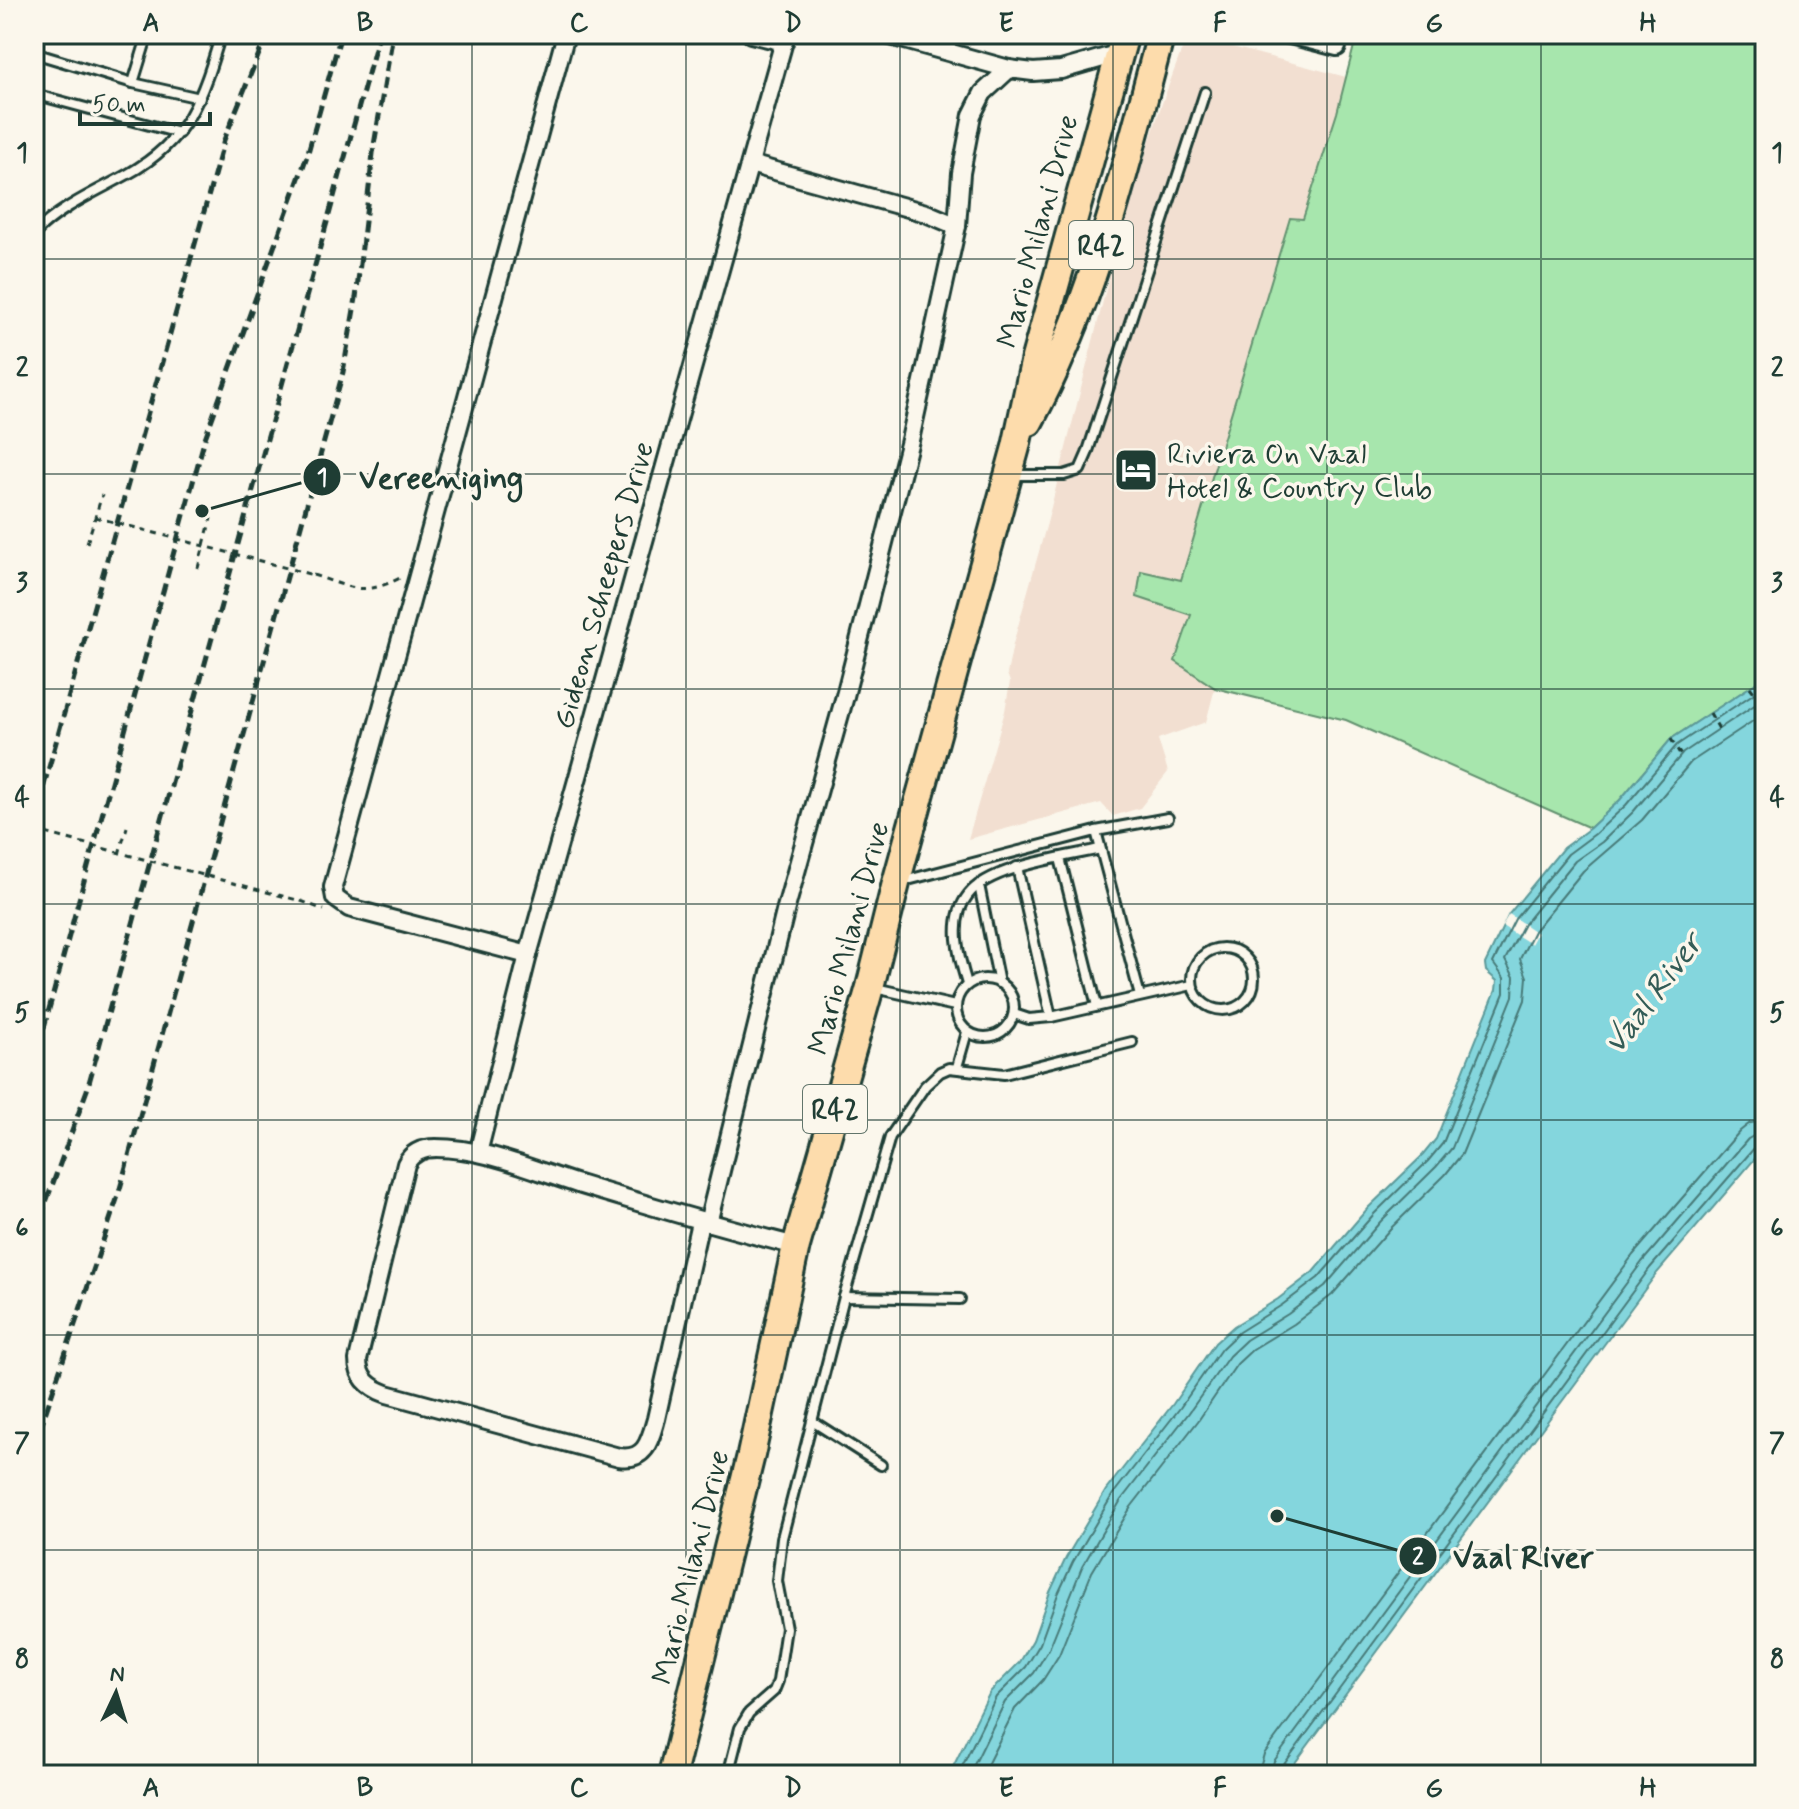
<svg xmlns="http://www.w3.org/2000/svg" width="1799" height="1809" font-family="Mynerve,sans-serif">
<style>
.built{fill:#f2dfd1}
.green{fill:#a7e6ad;stroke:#639270;stroke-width:2}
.water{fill:#84d6dd;stroke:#5c9999;stroke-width:2}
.pier{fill:#fbf7ec}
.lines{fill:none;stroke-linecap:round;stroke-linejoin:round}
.shore{stroke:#477a78;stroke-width:2}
.service-casing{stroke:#1f3d34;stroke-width:14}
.minor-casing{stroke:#1f3d34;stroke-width:22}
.primary-casing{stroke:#1f3d34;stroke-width:32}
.path{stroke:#1f3d34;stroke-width:3;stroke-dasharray:6 6;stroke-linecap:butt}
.service{stroke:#fbf7ec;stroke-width:8}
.minor{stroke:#fbf7ec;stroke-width:16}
.primary{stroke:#fddcac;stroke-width:26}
.rail{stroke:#1f3d34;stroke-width:5;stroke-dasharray:12 6;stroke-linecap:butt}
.path-bridge{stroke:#1f3d34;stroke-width:3;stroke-dasharray:6 6;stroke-linecap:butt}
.grid{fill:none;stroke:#1f3d34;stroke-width:2;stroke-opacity:0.55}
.labels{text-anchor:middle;stroke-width:7;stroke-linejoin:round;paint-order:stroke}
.shield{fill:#fbf7ec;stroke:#61756b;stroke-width:2}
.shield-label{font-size:28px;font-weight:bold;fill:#1f3d34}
.street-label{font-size:30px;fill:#1f3d34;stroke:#fbf7ec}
.poi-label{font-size:30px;fill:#1f3d34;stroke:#fbf7ec;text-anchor:start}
.water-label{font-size:32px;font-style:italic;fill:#335c56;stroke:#fbf7ec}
.leader{fill:none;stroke:#1f3d34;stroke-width:3}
.callout-dot{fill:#1f3d34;stroke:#fbf7ec;stroke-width:3}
.mark-label{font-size:24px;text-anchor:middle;font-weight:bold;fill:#fff}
.callout-label{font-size:32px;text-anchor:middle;font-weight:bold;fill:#1f3d34;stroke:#fbf7ec;stroke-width:7;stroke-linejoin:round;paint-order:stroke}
.neatline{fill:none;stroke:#1f3d34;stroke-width:3}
.grid-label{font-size:26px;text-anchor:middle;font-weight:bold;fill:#1f3d34}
</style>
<rect width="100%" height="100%" fill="#fbf7ec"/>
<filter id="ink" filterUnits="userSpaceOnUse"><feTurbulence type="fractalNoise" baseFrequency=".0125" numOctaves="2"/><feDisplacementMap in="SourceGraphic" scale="16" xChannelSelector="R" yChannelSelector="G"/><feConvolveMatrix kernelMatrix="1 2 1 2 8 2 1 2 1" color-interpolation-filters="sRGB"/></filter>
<g filter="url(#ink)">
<path class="built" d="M1202 39 1346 77 1337 113 1303 220 1290 218 1181 581 1141 571 1137 597 1191 615 1176 661 1215 688 1206 722 1158 739 1168 772 1140 808 1113 816 1101 803 968 839 1005 711 1010 682 1007 674 1013 644 1047 523 1120 234 1160 109 1182 49Z"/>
<path class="green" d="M1357 34H1765V677L1671 739 1620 800 1590 828 1346 720 1215 688 1175 661 1191 615 1137 597 1141 571 1181 580 1290 218 1303 219 1337 113Z"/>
<path class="water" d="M1765 677V1147L1657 1273 1286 1775H949L990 1692 1020 1662 1033 1640 1050 1592 1066 1558 1106 1490 1173 1404 1215 1343 1234 1326 1278 1299 1313 1272 1368 1208 1423 1155 1436 1139 1496 990 1497 981 1486 971 1485 964 1509 914 1563 848 1590 828 1620 800 1671 739Z"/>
<path class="pier" d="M1509 914 1537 933 1531 944 1502 926Z"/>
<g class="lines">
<g class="shore">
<path d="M958 1775 996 1697 1026 1667 1040 1644 1058 1594 1073 1562 1113 1494 1180 1408 1221 1349 1239 1332 1282 1305 1318 1278 1374 1214 1428 1161 1443 1143 1504 993V978L1493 963 1515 919 1568 854 1595 834 1626 805 1677 745 1765 686"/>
<path d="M969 1775 1005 1702 1034 1673 1049 1649 1082 1567 1121 1500 1188 1414 1229 1356 1246 1340 1288 1314 1325 1286 1381 1221 1436 1167 1452 1148 1513 996 1514 977 1505 960 1524 924 1575 861 1602 842 1633 812 1683 753 1765 698"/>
<path d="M982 1775 1015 1709 1043 1680 1059 1655 1092 1572 1131 1507 1198 1421 1237 1364 1253 1349 1294 1324 1332 1295 1390 1229 1445 1175 1462 1154 1525 1000 1527 977 1520 959 1534 931 1583 871 1642 820 1691 762 1765 713"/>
<path d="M1258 1775 1264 1754 1633 1255 1740 1131 1750 1123 1765 1121"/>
<path d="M1270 1775 1274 1761 1642 1262 1748 1139 1757 1134 1765 1133"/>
<path d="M1280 1775 1282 1767 1650 1268 1756 1146 1765 1143"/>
</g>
<g class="service-casing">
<g id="service">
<path d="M34 48 40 34"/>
<path d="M34 53 133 83 200 98"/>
<path d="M133 83 148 34"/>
<path d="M34 94 179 133"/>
<path d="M34 234C62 206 94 193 128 174 189 140 202 97 221 34"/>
<path d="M1013 475H1064L1080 470 1087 454 1205 92"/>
<path d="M1096 831 1140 996"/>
<path d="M1060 858 1097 1006"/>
<path d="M1017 867 1051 1017"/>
<path d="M900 882 1096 831 1168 818"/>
<path d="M979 885 999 983"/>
<circle cx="1223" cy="979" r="31"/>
<circle cx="985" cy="1008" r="29"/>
<path d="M967 984C959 958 948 920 968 895 990 866 1066 857 1100 849"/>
<path d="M875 988 955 1006"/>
<path d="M1014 1014 1029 1019 1051 1017 1192 985"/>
<path d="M957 1067 967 1032"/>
<path d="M844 1297 960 1299"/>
<path d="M812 1421 881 1465"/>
<path d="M728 1775 740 1728 749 1713 774 1691 778 1681 786 1628 777 1581 782 1538 844 1297 890 1137 925 1086 940 1072 949 1068 1004 1074 1132 1042"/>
</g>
</g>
<g class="minor-casing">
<g id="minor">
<path d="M751 34 784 42"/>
<path d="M883 34 1009 69 1033 72 1061 70 1120 53"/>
<path d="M1286 34 1337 47"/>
<path d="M750 164 926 213 957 226"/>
<path d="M528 955 349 908 335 898 333 887 566 34"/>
<path d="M478 1153 528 955 786 34"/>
<path d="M700 1222 656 1419C650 1440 646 1461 619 1457L387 1394C370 1388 358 1379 358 1360L406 1164C412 1152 423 1148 436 1148 484 1148 533 1170 578 1184 650 1206 722 1227 796 1246"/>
<path d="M708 1223 786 908 845 696 910 440 957 226 961 173 972 115 983 93 1009 69"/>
</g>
</g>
<g class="primary-casing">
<g id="primary">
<path d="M1029 422C1094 303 1126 165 1161 34"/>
<path d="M672 1775 751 1455 796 1246 870 987 896 883 1016 447 1035 358 1125 34"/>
</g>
</g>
<g class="path">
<path d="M87 543 102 495"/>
<path d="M198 568 211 518"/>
<path d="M313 575C351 587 362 597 400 578"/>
<path d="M1750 687 1761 701"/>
<path d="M1710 713 1719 729"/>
<path d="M1671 739 1683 759"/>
<path d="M119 854 127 827"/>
<path d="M301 901 324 910"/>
</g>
<use href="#service" class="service"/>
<use href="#minor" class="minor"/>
<use href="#primary" class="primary"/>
<g class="rail">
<path d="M34 821 224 140 267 34"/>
<path d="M34 1064 205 438 307 156 341 34"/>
<path d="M34 1235 87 1090 379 34"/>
<path d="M34 1447 118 1196 343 372 356 298 374 145 393 34"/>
</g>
<g class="path-bridge">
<path d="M95 517 313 575"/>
<path d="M34 830 301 901"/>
</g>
</g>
</g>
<path class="grid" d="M258 34V1775M472 34V1775M686 34V1775M900 34V1775M1113 34V1775M1327 34V1775M1541 34V1775M34 259H1765M34 474H1765M34 689H1765M34 904H1765M34 1120H1765M34 1335H1765M34 1550H1765"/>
<defs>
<g id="hotel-square" transform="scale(2.3)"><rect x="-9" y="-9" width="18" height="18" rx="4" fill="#1f3d34" stroke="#fbf7ec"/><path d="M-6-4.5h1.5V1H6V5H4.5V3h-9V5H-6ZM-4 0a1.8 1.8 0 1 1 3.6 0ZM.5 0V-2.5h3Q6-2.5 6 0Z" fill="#fff"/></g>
</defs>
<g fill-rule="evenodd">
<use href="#hotel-square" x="1136" y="470"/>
</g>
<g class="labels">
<g class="shield">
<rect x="1069" y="221" width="64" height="48" rx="6"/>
<rect x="803" y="1085" width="64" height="48" rx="6"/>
</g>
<g class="shield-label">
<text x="1101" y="255">R42</text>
<text x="835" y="1119">R42</text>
</g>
<g class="street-label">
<text transform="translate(1037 231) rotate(-75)" y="10">Mario Milani Drive</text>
<text transform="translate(603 585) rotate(-74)" y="10">Gideon Scheepers Drive</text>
<text transform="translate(848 938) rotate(-75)" y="10">Mario Milani Drive</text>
<text transform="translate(690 1567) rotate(-76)" y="10">Mario Milani Drive</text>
</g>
<g class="poi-label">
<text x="1167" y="463">Riviera On Vaal<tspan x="1167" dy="34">Hotel &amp; Country Club</tspan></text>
</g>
<g class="water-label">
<text transform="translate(1652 993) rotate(-53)" y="11">Vaal River</text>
</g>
</g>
<path class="leader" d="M202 511L322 477M1277 1516L1418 1556"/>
<g class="callout-dot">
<circle cx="202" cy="511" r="8"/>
<circle cx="1277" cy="1516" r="8"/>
<circle cx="322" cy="477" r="20"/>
<circle cx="1418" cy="1556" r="20"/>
</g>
<g class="mark-label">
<text x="322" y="485">1</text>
<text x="1418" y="1564">2</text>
</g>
<g class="callout-label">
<text x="441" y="488">Vereeniging</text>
<text x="1523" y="1567">Vaal River</text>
</g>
<rect width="1799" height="1809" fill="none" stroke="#fbf7ec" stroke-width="88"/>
<g transform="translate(116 1693) rotate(4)" stroke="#fbf7ec" stroke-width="6" paint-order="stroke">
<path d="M0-6L14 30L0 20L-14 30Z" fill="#1f3d34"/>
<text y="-12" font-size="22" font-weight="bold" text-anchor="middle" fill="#1f3d34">N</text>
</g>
<path d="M80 112v12h130v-12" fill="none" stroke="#1f3d34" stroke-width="4"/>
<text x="92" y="112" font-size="24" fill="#1f3d34" stroke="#fbf7ec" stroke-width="6" paint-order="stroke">50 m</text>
<rect x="44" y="44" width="1711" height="1721" class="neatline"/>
<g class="grid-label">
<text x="151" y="31">A</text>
<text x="365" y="31">B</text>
<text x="579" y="31">C</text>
<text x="793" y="31">D</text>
<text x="1006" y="31">E</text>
<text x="1220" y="31">F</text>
<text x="1434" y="31">G</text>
<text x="1648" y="31">H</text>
<text x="22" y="161">1</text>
<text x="1777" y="161">1</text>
<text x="22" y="376">2</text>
<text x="1777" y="376">2</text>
<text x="22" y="591">3</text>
<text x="1777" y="591">3</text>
<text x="22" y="806">4</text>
<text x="1777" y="806">4</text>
<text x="22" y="1021">5</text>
<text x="1777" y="1021">5</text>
<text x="22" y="1236">6</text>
<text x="1777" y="1236">6</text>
<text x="22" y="1451">7</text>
<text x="1777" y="1451">7</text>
<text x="22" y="1667">8</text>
<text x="1777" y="1667">8</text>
<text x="151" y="1796">A</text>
<text x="365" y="1796">B</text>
<text x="579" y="1796">C</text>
<text x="793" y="1796">D</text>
<text x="1006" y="1796">E</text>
<text x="1220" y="1796">F</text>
<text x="1434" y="1796">G</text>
<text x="1648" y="1796">H</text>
</g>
</svg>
